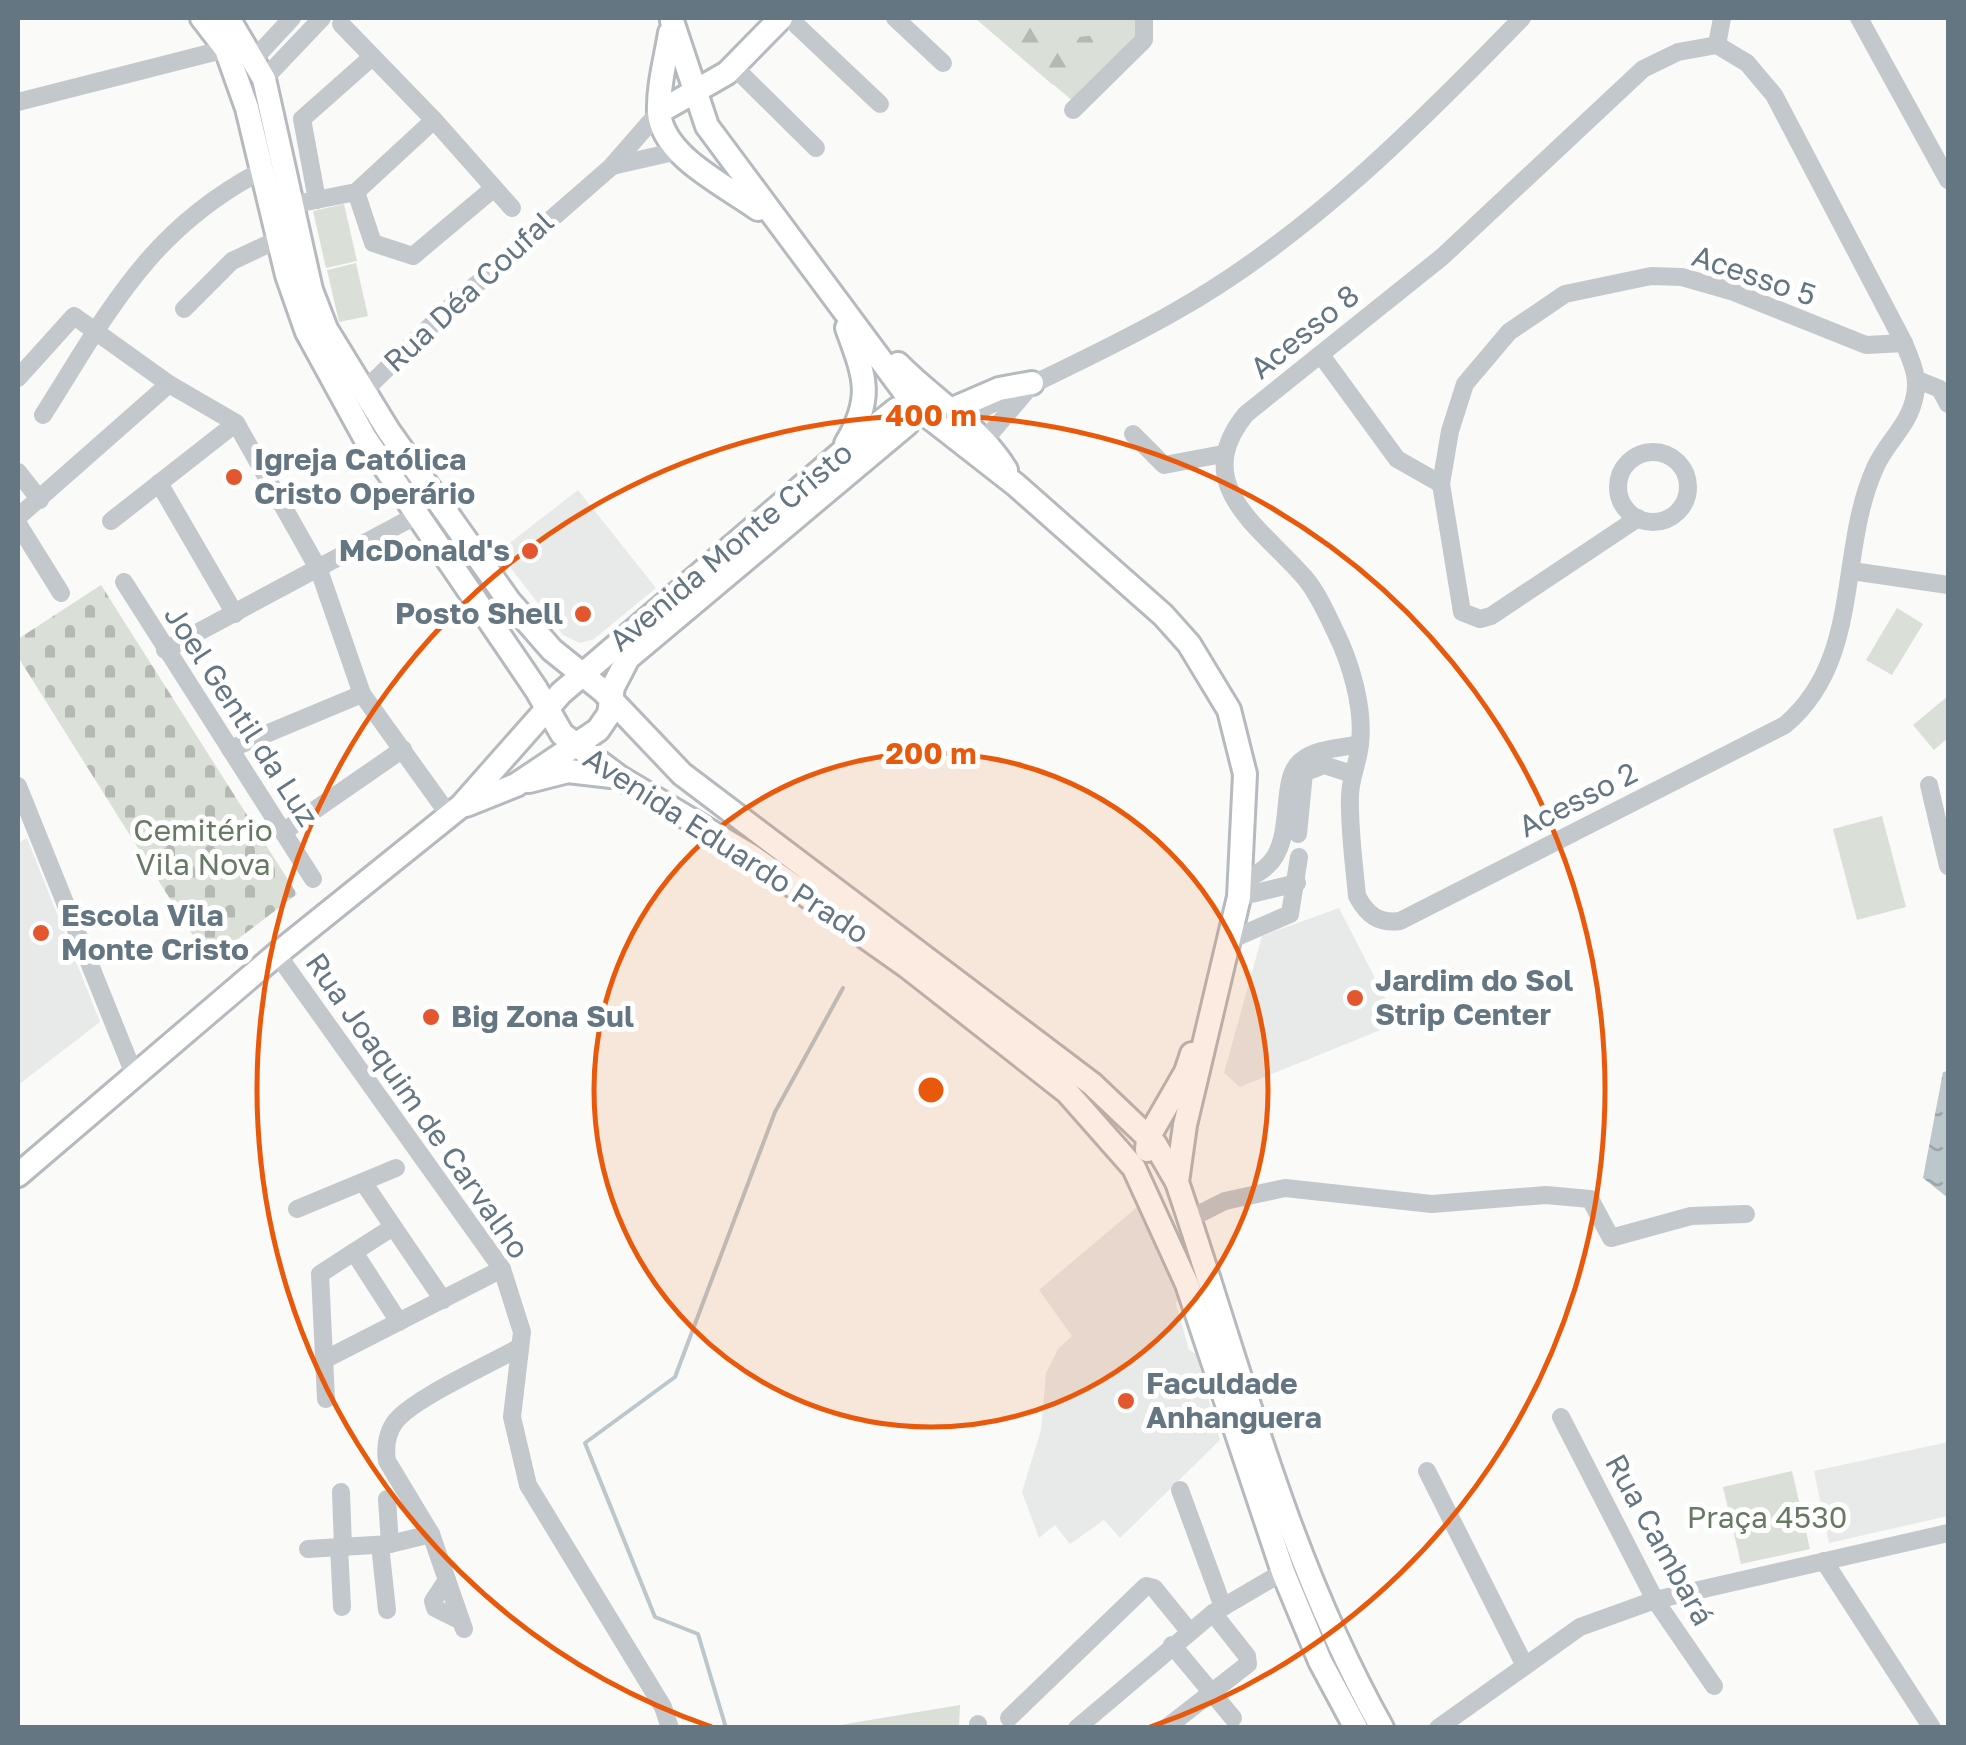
<svg xmlns="http://www.w3.org/2000/svg" width="1966" height="1745" font-family="'Golos Text',sans-serif">
<style>
.built{fill:#e8e9e9}
.green{fill:#dadfd7}
.forest{fill:url(#forest-firs)}
.cemetery{fill:url(#cemetery-stones)}
.water{fill:url(#water-ripples)}
.lines{fill:none;stroke-linecap:round;stroke-linejoin:round}
.stream{stroke:#bbc7cb;stroke-width:4}
.major-casing{stroke:#b5babe;stroke-width:28}
.minor{stroke:#c3c8cc;stroke-width:18}
.major{stroke:#fff;stroke-width:22}
.ring{fill:none;stroke:#e8590c;stroke-width:5}
.poi-dot{fill:#e4572e;stroke:#fff;stroke-width:4}
.labels{text-anchor:middle;stroke-width:10;stroke-linejoin:round;paint-order:stroke}
.street-label{font-size:30px;fill:#657683;stroke:#fff}
.poi-label{font-size:30px;font-weight:bold;fill:#657683;stroke:#fff;text-anchor:start}
.park-label{font-size:30px;fill:#687a64;stroke:#fff}
.centre{fill:#e8590c;stroke:#fff;stroke-width:5}
.ring-label{font-size:30px;text-anchor:middle;font-weight:bold;fill:#e8590c;stroke:#fff;stroke-width:10;stroke-linejoin:round;paint-order:stroke}
</style>
<defs>
<pattern id="forest-firs" width="22" height="20" patternUnits="userSpaceOnUse" patternTransform="scale(2.5)"><rect width="22" height="20" fill="#dadfd7"/><path d="M5 1l3.5 6h-7zM16 11l3.5 6h-7z" fill="#b4b9b4"/></pattern>
<pattern id="cemetery-stones" width="16" height="16" patternUnits="userSpaceOnUse" patternTransform="scale(2.5)"><rect width="16" height="16" fill="#dadfd7"/><path d="M2 7V4a2 2 0 0 1 4 0v3zM10 15v-3a2 2 0 0 1 4 0v3z" fill="#b4b9b4"/></pattern>
<pattern id="water-ripples" width="26" height="14" patternUnits="userSpaceOnUse" patternTransform="scale(2.5)"><rect width="26" height="14" fill="#bbc7cb"/><path d="M2 4q2-2 4 0t4 0M15 11q2-2 4 0t4 0" fill="none" stroke="#9ca6aa"/></pattern>
</defs>
<rect width="100%" height="100%" fill="#fafaf8"/>
<g class="built">
<path d="M578 490 656 588 594 639 580 643 563 635 498 552Z"/>
<path d="M27 838 100 1022 18 1085V843Z"/>
<path d="M1339 908 1398 1023 1240 1087 1224 1073 1262 936Z"/>
<path d="M1143 1202 1179 1295 1176 1304 1189 1350 1196 1354 1220 1440 1120 1538 1104 1520 1070 1544 1055 1525 1039 1538 1022 1492 1041 1430 1046 1373 1058 1349 1072 1336 1039 1290Z"/>
<path d="M1948 1442V1516L1829 1543 1814 1471Z"/>
</g>
<g class="green">
<path d="M975 18H1138L1140 32 1074 102Z"/>
<path d="M344 204 357 261 326 268 313 211Z"/>
<path d="M356 263 368 316 339 322 327 270Z"/>
<path d="M1897 608 1923 624 1892 675 1866 660Z"/>
<path d="M1948 696V738L1934 750 1913 725Z"/>
<path d="M1882 816 1906 907 1857 920 1833 829Z"/>
<path d="M1792 1471 1810 1549 1741 1564 1723 1487Z"/>
<path d="M960 1705 959 1727H834V1726Z"/>
</g>
<path class="forest" d="M975 18H1073L1079 37 1106 34 1053 85Z"/>
<path class="cemetery" d="M101 585 297 894 209 961 18 657V639Z"/>
<path class="water" d="M1948 1071V1198L1923 1178 1943 1072Z"/>
<g class="lines">
<path class="stream" d="M726 1728 698 1634 655 1617 585 1443 675 1377 775 1112 843 988"/>
<g class="major-casing">
<g id="major">
<path d="M202 18 226 49 247 108 287 275 307 332 365 438 536 689 562 734 619 777 751 856 908 967 1067 1092 1134 1168 1187 1284 1283 1572 1320 1661 1356 1728"/>
<path d="M228 18 264 79 311 290 326 329 388 430 509 601 552 650 603 691 682 774 1092 1084 1155 1144 1177 1182"/>
<path d="M672 21 707 126 915 406 1016 485 1163 615 1189 644 1229 710 1245 774 1239 897 1185 1125 1177 1182C1240 1367 1286 1557 1382 1728"/>
<path d="M670 33C666 58 658 86 659 112 662 156 725 185 758 209"/>
<path d="M659 112 727 73 781 18"/>
<path d="M898 364C934 401 979 426 1006 470"/>
<path d="M948 411 999 389 1032 383"/>
<path d="M846 444C874 397 865 377 847 328"/>
<path d="M529 781 568 771 611 776"/>
<path d="M466 805 516 785 598 730 609 714 613 687 628 658 907 424 915 406"/>
<path d="M1147 1150 1148 1138 1186 1072 1192 1054"/>
<path d="M18 1175 277 954 461 806 561 693 840 454 897 409H944"/>
</g>
</g>
<g class="minor">
<path d="M789 18 880 104"/>
<path d="M895 18 943 63"/>
<path d="M1859 18 1948 180"/>
<path d="M341 24 434 120"/>
<path d="M1717 45 1678 52 1643 69 1442 257 1246 414C1188 485 1261 527 1305 578 1317 592 1327 614 1335 631 1351 663 1364 708 1360 743 1359 761 1350 778 1350 796 1349 829 1354 863 1357 896 1367 915 1379 924 1400 921L1785 725C1863 659 1837 553 1875 468 1886 442 1910 425 1915 395 1919 376 1911 361 1904 343"/>
<path d="M1717 45 1722 18"/>
<path d="M255 58 292 18"/>
<path d="M734 67 816 148"/>
<path d="M264 79 322 18"/>
<path d="M18 102 226 49"/>
<path d="M1073 110 1144 40V18"/>
<path d="M612 166 678 151"/>
<path d="M356 192 373 243 413 256 494 188"/>
<path d="M317 200 302 119 372 57"/>
<path d="M291 205 356 192 434 120 512 208"/>
<path d="M184 309 232 261 279 239"/>
<path d="M1321 355 1397 459 1441 484"/>
<path d="M18 378 74 316 169 384 236 423 319 570 362 694 449 815"/>
<path d="M1918 380 1940 389 1948 404"/>
<path d="M363 402 372 383 447 310 611 167 659 112"/>
<path d="M43 415C109 311 149 229 263 170"/>
<path d="M957 427 972 414C1039 380 1110 349 1176 311 1307 237 1418 125 1522 18"/>
<path d="M1133 434 1164 465 1223 454"/>
<path d="M978 448 1029 388"/>
<circle cx="1653" cy="487" r="35"/>
<path d="M18 472 40 500"/>
<path d="M159 483 235 614"/>
<path d="M18 517 169 384"/>
<path d="M1638 518 1491 616 1480 619 1462 612 1441 484 1450 431 1465 384 1509 332 1565 294 1651 276 1682 277 1731 291 1866 345 1904 343 1774 95 1747 63 1717 45"/>
<path d="M111 521 236 423"/>
<path d="M18 524 61 593"/>
<path d="M1852 571 1948 585"/>
<path d="M124 582 313 879"/>
<path d="M165 650 417 515"/>
<path d="M230 749 362 694"/>
<path d="M1929 785 1948 866"/>
<path d="M18 786 134 1074"/>
<path d="M283 832 403 749"/>
<path d="M1298 834 1304 773 1324 765 1352 774"/>
<path d="M1240 883C1249 878 1260 873 1267 866 1296 840 1278 782 1300 762 1315 748 1342 748 1360 744"/>
<path d="M1239 897 1297 883"/>
<path d="M1230 940 1290 914 1299 857"/>
<path d="M277 954 502 1269 522 1332 512 1417 528 1485 663 1707 670 1728"/>
<path d="M363 1182 443 1300"/>
<path d="M297 1209 396 1168"/>
<path d="M1189 1219 1225 1201 1285 1188 1432 1204 1546 1195 1590 1199 1611 1238 1691 1216 1746 1214"/>
<path d="M393 1227 354 1252 399 1322"/>
<path d="M324 1360 502 1269"/>
<path d="M326 1399 320 1274 354 1252"/>
<path d="M1561 1417 1655 1600 1714 1686"/>
<path d="M1427 1471 1524 1664"/>
<path d="M1180 1490 1223 1607"/>
<path d="M341 1492 343 1547"/>
<path d="M387 1499 390 1544"/>
<path d="M380 1545 387 1610"/>
<path d="M339 1547 342 1607"/>
<path d="M308 1549 390 1544 431 1534"/>
<path d="M1824 1561 1932 1728"/>
<path d="M447 1580 433 1601 435 1608 461 1621"/>
<path d="M464 1629 431 1534 387 1461C385 1448 387 1433 395 1422 413 1398 491 1364 520 1347"/>
<path d="M1172 1645 1233 1718"/>
<path d="M1009 1718 1146 1586 1154 1588 1189 1631"/>
<path d="M978 1728V1724"/>
<path d="M1077 1728 1213 1613 1283 1572"/>
<path d="M1166 1728 1248 1664 1247 1656 1213 1613"/>
<path d="M1438 1728 1580 1627 1655 1600 1948 1533"/>
</g>
<use href="#major" class="major"/>
</g>
<circle cx="931" cy="1090" r="337" fill="#e8590c" fill-opacity=".12"/>
<g class="ring">
<circle cx="931" cy="1090" r="337"/>
<path d="M712 1727A674 674 0 1 1 1150 1727"/>
</g>
<g class="poi-dot">
<circle cx="234" cy="477" r="10"/>
<circle cx="530" cy="551" r="10"/>
<circle cx="583" cy="614" r="10"/>
<circle cx="41" cy="933" r="10"/>
<circle cx="1355" cy="998" r="10"/>
<circle cx="431" cy="1017" r="10"/>
<circle cx="1126" cy="1401" r="10"/>
</g>
<g class="labels">
<g class="street-label">
<text transform="translate(1754 276) rotate(19)" y="10">Acesso 5</text>
<text transform="translate(469 292) rotate(-43)" y="10">Rua Déa Coufal</text>
<text transform="translate(1305 332) rotate(-39)" y="10">Acesso 8</text>
<text transform="translate(731 547) rotate(-40)" y="10">Avenida Monte Cristo</text>
<text transform="translate(241 716) rotate(57)" y="10">Joel Gentil da Luz</text>
<text transform="translate(1578 800) rotate(-27)" y="10">Acesso 2</text>
<text transform="translate(726 846) rotate(33)" y="10">Avenida Eduardo Prado</text>
<text transform="translate(417 1106) rotate(55)" y="10">Rua Joaquim de Carvalho</text>
<text transform="translate(1659 1540) rotate(61)" y="10">Rua Cambará</text>
</g>
<g class="poi-label">
<text x="254" y="470">Igreja Católica<tspan x="254" dy="34">Cristo Operário</tspan></text>
<text x="510" y="561" text-anchor="end">McDonald's</text>
<text x="563" y="624" text-anchor="end">Posto Shell</text>
<text x="61" y="926">Escola Vila<tspan x="61" dy="34">Monte Cristo</tspan></text>
<text x="1375" y="991">Jardim do Sol<tspan x="1375" dy="34">Strip Center</tspan></text>
<text x="451" y="1027">Big Zona Sul</text>
<text x="1146" y="1394">Faculdade<tspan x="1146" dy="34">Anhanguera</tspan></text>
</g>
<g class="park-label">
<text x="203" y="841">Cemitério<tspan x="203" dy="34">Vila Nova</tspan></text>
<text x="1767" y="1528">Praça 4530</text>
</g>
</g>
<circle cx="931" cy="1090" r="15" class="centre"/>
<g class="ring-label">
<text x="931" y="426">400 m</text>
<text x="931" y="764">200 m</text>
</g>
<rect width="1966" height="1745" fill="none" stroke="#657683" stroke-width="40"/>
</svg>
